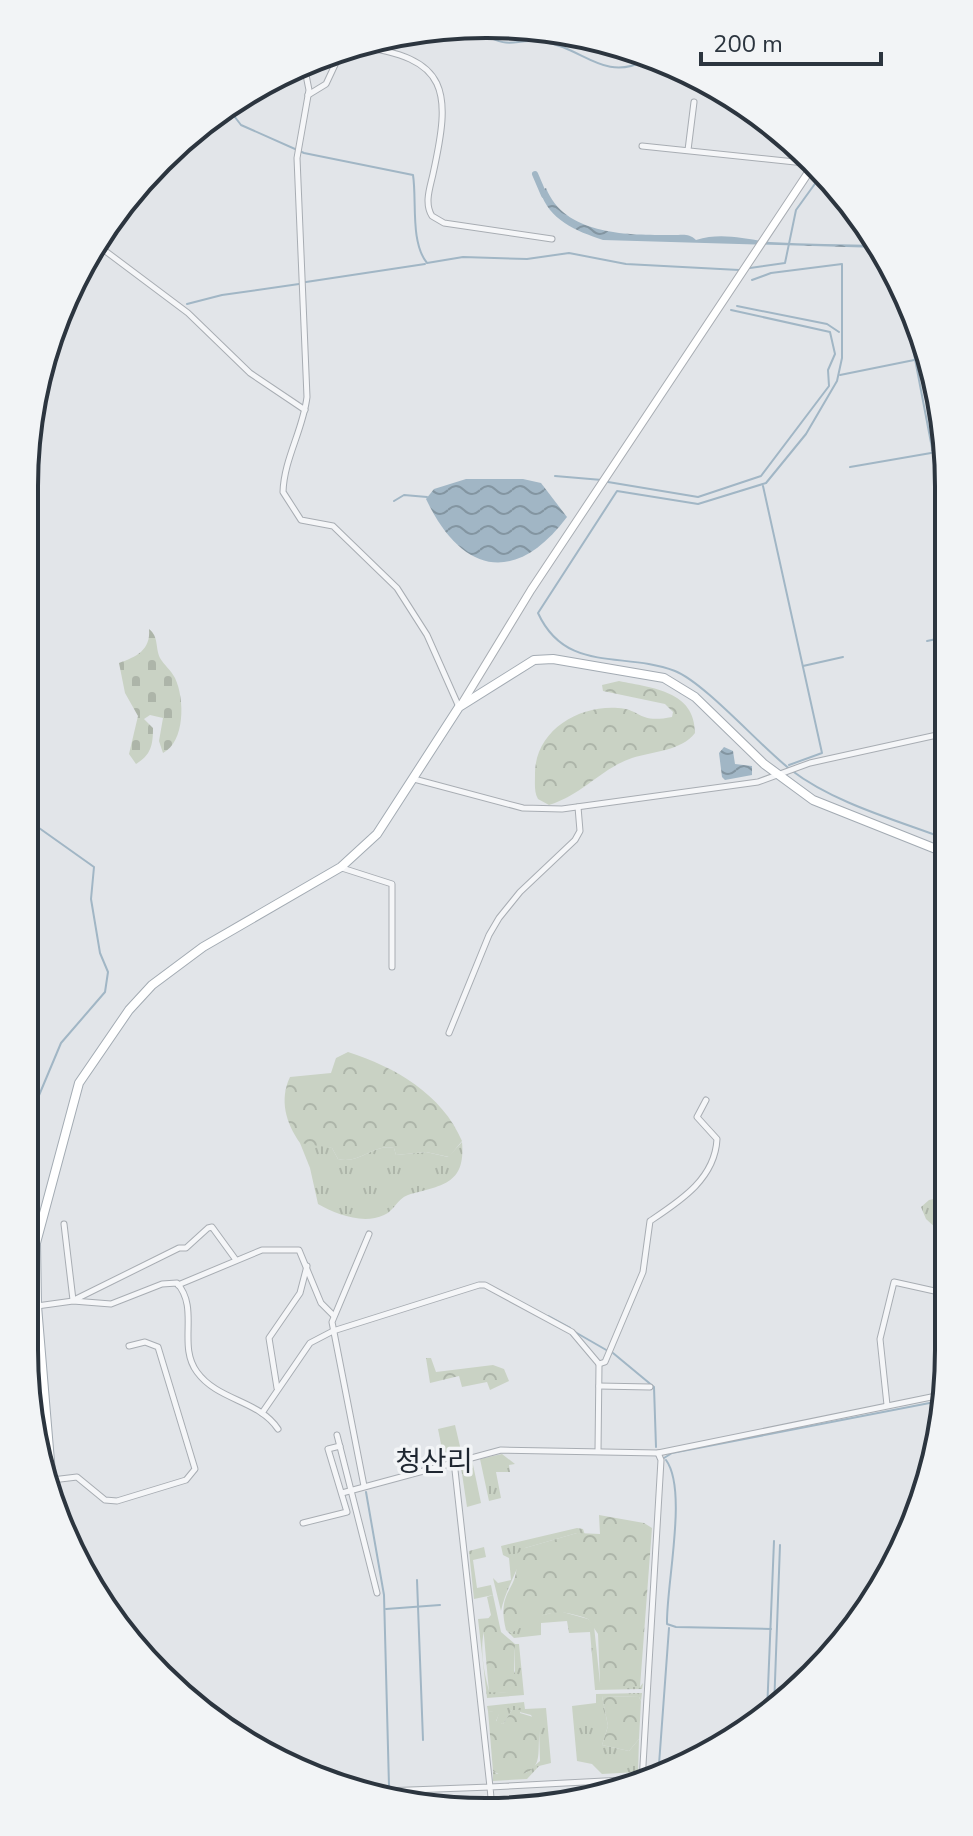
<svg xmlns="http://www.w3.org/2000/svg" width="973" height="1836" font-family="'Nunito Sans','Noto Sans KR',sans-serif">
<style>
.grass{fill:url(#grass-tufts)}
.forest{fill:url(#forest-crowns)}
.cemetery{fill:url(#cemetery-stones)}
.water{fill:url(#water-waves)}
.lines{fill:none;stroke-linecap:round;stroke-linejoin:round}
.stream{stroke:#a1b6c5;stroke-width:2}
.canal{stroke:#a1b6c5;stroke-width:6}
.minor-casing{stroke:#a8adb3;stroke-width:7}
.secondary-casing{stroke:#a8adb3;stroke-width:9}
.primary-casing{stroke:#a3abb3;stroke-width:10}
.minor{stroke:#f5f6f8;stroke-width:5}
.secondary{stroke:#fff;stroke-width:7}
.primary{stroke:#fff;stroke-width:8}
.labels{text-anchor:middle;stroke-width:7;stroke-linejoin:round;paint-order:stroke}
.quarter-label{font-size:28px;fill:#1e2630;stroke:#f2f4f6}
.rim{fill:none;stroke:#2c353f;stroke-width:4}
</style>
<defs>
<pattern id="grass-tufts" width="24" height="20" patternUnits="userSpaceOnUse" patternTransform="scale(2)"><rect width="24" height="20" fill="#c9d2c4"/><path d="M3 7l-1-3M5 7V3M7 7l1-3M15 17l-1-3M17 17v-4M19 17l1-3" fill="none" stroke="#adb5a9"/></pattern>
<pattern id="forest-crowns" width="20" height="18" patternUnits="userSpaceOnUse" patternTransform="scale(2)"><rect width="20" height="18" fill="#c9d2c4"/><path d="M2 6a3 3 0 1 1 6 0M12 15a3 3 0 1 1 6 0" fill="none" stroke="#adb5a9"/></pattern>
<pattern id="cemetery-stones" width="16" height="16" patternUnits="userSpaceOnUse" patternTransform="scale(2)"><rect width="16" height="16" fill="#c9d2c4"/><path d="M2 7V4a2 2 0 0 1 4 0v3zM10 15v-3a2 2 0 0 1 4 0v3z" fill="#adb5a9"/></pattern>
<pattern id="water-waves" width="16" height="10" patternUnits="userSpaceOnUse" patternTransform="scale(2)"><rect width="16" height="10" fill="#a1b6c5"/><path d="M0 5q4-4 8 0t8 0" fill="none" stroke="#8395a1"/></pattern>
</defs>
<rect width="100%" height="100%" fill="#e2e5e9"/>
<g class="grass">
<path d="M311 1142 332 1148 338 1159C359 1165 374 1143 394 1148L396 1155 426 1152 448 1157 462 1142C466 1186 440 1185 408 1195 397 1199 394 1211 384 1215 363 1225 336 1214 318 1204L310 1168 300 1143Z"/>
<path d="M947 1196 948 1239 926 1219 921 1207 929 1200Z"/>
<path d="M455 1425 462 1455 444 1459 438 1429Z"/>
<path d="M502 1454 515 1464 509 1465 510 1472H496L501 1498 489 1501 480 1459Z"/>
<path d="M472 1460 481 1503 467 1507 461 1467Z"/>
<path d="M577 1528 583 1529 585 1535 577 1533 525 1548C518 1570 505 1591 501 1611L493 1578 498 1583 511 1580 509 1558 503 1555 501 1546Z"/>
<path d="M484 1547 486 1557 473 1560 477 1588 491 1585 493 1595 474 1599 469 1551Z"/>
<path d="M559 1611 588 1619 594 1626 600 1683 640 1687 643 1683 642 1689 595 1690 590 1632 569 1633 567 1621 541 1623V1635L514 1638 506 1630 511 1633 532 1618Z"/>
<path d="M490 1618C477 1636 483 1669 489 1691L507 1693 515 1671V1644H519L524 1695 487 1698 478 1619Z"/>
<path d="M642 1693 641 1701 639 1697 602 1696 608 1726 602 1745 629 1751 639 1739 638 1772 602 1774 592 1764 577 1761 572 1706 596 1703V1694Z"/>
<path d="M524 1702 525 1709 546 1708 551 1763 539 1766 527 1779 493 1781V1771L497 1774 526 1773 540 1761 539 1729 531 1715 512 1710 503 1724 496 1722 499 1713 488 1711 487 1706Z"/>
</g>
<g class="forest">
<path d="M619 681C653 688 695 691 695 733 681 751 654 751 632 758 602 768 582 795 549 805L538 799C534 792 535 784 535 775 534 732 577 705 618 708 641 709 638 724 672 717L673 712 665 704 603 691 602 685Z"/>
<path d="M348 1052C395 1067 442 1094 462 1141L449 1157 426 1152 396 1155 394 1148C374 1143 359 1165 338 1159L332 1148 300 1143C286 1123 279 1100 290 1077L331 1073 336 1058Z"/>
<path d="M426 1358H431L436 1372 493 1365 504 1369 509 1381 490 1390 487 1382 462 1387 459 1376 430 1383Z"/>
<path d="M599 1515 644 1523 652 1528 640 1687H607L600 1683 598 1634 588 1619C549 1605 542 1616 511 1633L506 1630C495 1587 523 1590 515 1555L525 1548 577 1533 600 1534Z"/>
<path d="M493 1595 501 1632 515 1644 514 1675 519 1688 507 1693 489 1692 483 1625 491 1615 487 1597Z"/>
<path d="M602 1696 639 1697 641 1701 639 1739 629 1751 602 1745 608 1726Z"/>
<path d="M512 1710H520V1713L543 1720C531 1748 555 1776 502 1776L493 1771 488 1711 500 1712 496 1721 503 1724Z"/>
</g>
<path class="cemetery" d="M149 629C159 637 155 647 160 658 164 665 171 670 175 678 185 699 185 742 163 753L159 741 163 718 150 715 144 719 153 728C153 745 151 755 136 764L129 754 138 716 125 693 119 663C136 657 151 650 149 629Z"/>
<g class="water">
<path d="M546 188C565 236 629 235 673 235 683 235 689 233 696 240 722 232 743 239 770 242 806 244 843 244 879 245L880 248 603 240C576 231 549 220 540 191Z"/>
<path d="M466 479H523L541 483 567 517C516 585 462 575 426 499L434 489Z"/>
<path d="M724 747 733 751 735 764 752 766V775L725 780 722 777 719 753Z"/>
</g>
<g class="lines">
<g class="stream">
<path d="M479 32C514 52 512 37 544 42 581 47 605 82 643 61"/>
<path d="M228 108 241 125 304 153 413 175C417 200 410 242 427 263L463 257 527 259 569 253 626 264 739 270"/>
<path d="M750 268 785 263 796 210 822 174"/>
<path d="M752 280 771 273 842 264V358L837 381 806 434 766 483 698 504 617 491 538 613C566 674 623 651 675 671 705 683 761 747 791 770 834 803 896 820 946 839"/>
<path d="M306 282 425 264"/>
<path d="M902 291 945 516"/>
<path d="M187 304 222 295 299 284"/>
<path d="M737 306 827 324 839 332"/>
<path d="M840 375 929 357"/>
<path d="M932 450 945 448"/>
<path d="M850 467 931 453"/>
<path d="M555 476 602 480"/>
<path d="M608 482 698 497 761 476 829 386 828 370 835 354 830 332 731 310"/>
<path d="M763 486 822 753 789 765"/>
<path d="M394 501 404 495 427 497"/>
<path d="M927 641 946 637"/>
<path d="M803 666 843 657"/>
<path d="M24 1131 61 1043 105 992 108 972 100 953 91 899 94 867 25 818"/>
<path d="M24 1280 43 1464"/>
<path d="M548 1316 570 1328"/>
<path d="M575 1332 608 1351"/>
<path d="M613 1353 654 1387 656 1447"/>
<path d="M664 1458 672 1453 945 1400"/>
<path d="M666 1460C688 1490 666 1585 667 1624L676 1627 771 1629"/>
<path d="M366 1492 384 1595 389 1786"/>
<path d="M417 1580 423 1740"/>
<path d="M386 1609 440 1605"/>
<path d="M774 1708 780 1545"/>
<path d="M767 1712 774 1541"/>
<path d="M658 1778 669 1628"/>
<path d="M394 1797V1799"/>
</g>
<path class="canal" d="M535 174 544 195"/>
<g class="minor-casing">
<g id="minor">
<path d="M355 46C451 57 451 92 433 174 430 188 424 203 432 216L444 223 552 239"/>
<path d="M305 70 309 90 297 158 307 397C303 430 284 459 283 492L301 520 333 526 397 588 427 635 459 707"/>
<path d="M308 95 326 84 341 52"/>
<path d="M642 146 814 164"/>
<path d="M688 150 694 102"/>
<path d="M96 244 188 313 250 373 305 410"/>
<path d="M414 779 523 808 562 809 758 782 810 763 946 733"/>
<path d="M342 868 392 884V967"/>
<path d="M449 1033 489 935 499 918 520 892 575 840 580 831 578 807"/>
<path d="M24 1222 39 1226"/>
<path d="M64 1224 73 1300"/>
<path d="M178 1285 262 1250H299L321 1303 333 1315"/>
<path d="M74 1300 179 1248H186L208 1228 212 1227 236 1260"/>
<path d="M37 1306 73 1301 111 1304 162 1284 177 1283C200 1309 177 1345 197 1372 218 1401 259 1400 278 1429"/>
<path d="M599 1386 650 1387"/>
<path d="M277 1388 269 1338 300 1293 307 1266"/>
<path d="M887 1405 880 1339 894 1282 948 1294"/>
<path d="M262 1413 310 1343 333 1331 479 1285H485L572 1332 599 1364 605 1362 643 1272 650 1221C680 1201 715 1179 717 1139L697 1117 706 1100"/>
<path d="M337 1435 377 1593"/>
<path d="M598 1451 599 1364"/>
<path d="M52 1480 77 1477 105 1500 117 1501 186 1480 195 1469 158 1347 145 1342 129 1346"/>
<path d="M364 1486 332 1322 369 1234"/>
<path d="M342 1493 501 1450 658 1453 946 1394"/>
<path d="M303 1523 347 1512 328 1449 340 1446"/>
<path d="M642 1782 661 1460 658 1453"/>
<path d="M357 1792 490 1787 454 1461"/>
<path d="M492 1809 490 1787 642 1779"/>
</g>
</g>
<g class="secondary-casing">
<path id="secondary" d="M461 705 531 590 814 164"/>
</g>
<g class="primary-casing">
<path id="primary" d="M54 1509 37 1306 36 1243 79 1083 129 1010 152 985 203 947 341 867 377 834 459 707 534 660 553 659 664 678 695 697 764 764 813 800 946 853"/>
</g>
<use href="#minor" class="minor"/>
<use href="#secondary" class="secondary"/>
<use href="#primary" class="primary"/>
</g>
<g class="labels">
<g class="quarter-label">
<text x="434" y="1471">청산리</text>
</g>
</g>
<path d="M0 0H973V1836H0ZM486 38H487A448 448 0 0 1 935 486V1350A448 448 0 0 1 487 1798H486A448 448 0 0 1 38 1350V486A448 448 0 0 1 486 38Z" fill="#f2f4f6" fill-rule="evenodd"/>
<path class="rim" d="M486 38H487A448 448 0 0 1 935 486V1350A448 448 0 0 1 487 1798H486A448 448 0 0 1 38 1350V486A448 448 0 0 1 486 38Z"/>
<path d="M701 52v12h180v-12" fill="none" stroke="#2c353f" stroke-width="4"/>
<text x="713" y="52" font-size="24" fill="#2c353f" stroke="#f2f4f6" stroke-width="6" paint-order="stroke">200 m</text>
</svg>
